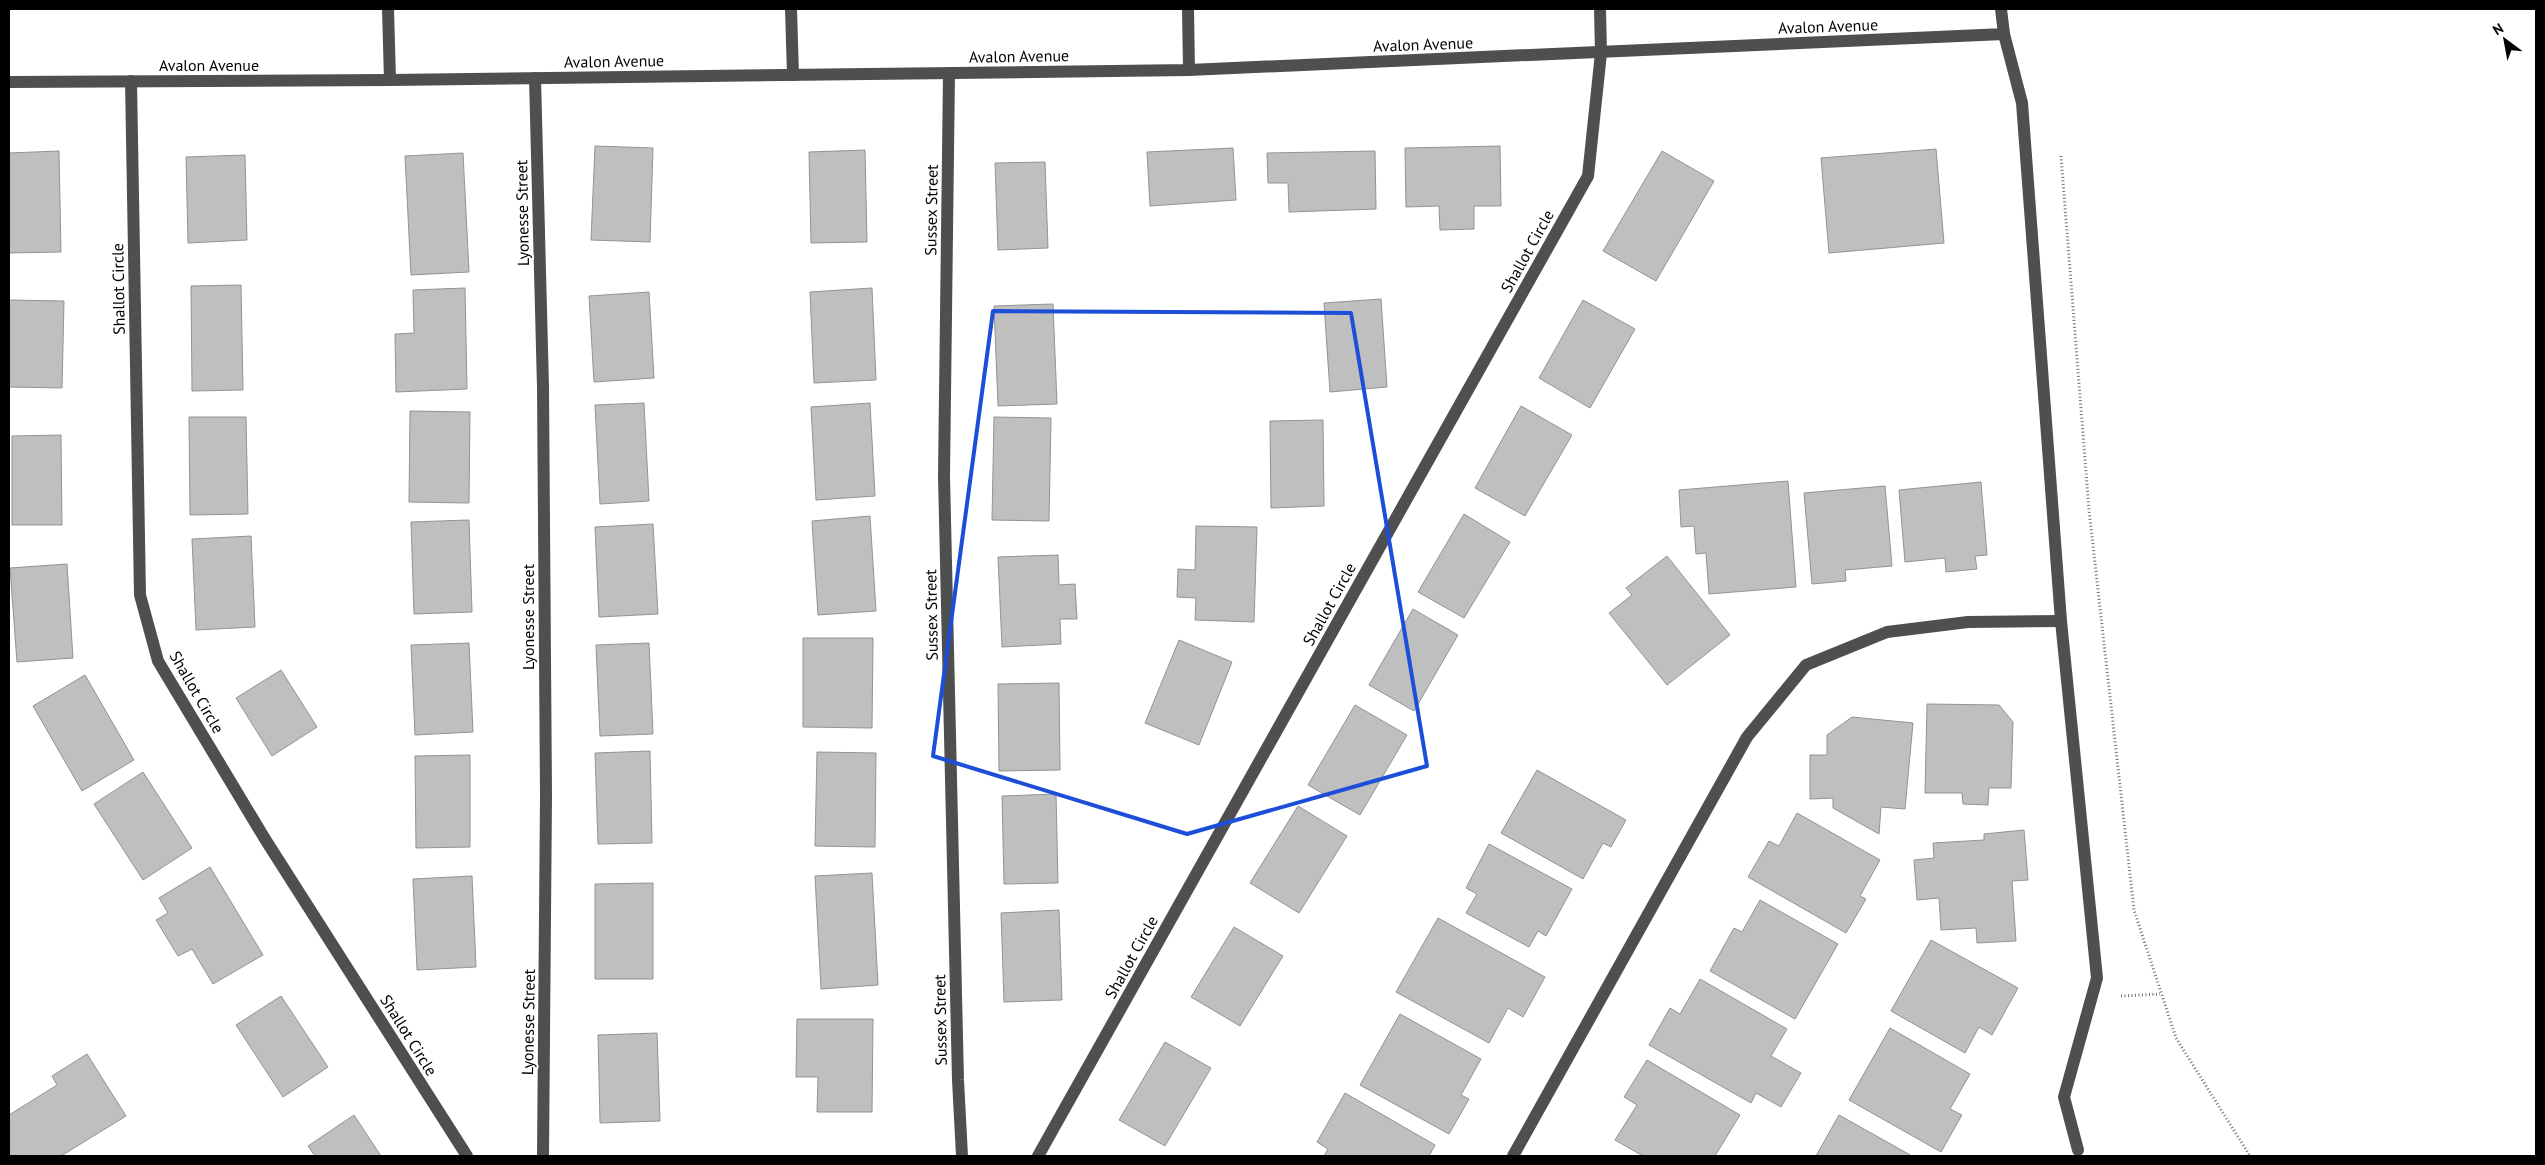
<svg xmlns="http://www.w3.org/2000/svg" width="2545" height="1165" font-family="'PT Sans',sans-serif">
<style>
.building{fill:#bfbfbf;stroke:#939393}
.lines{fill:none;stroke-linecap:round;stroke-linejoin:round}
.path{stroke:#717171;stroke-width:3;stroke-dasharray:1 2.5;stroke-linecap:butt}
.minor{stroke:#4f4f4f;stroke-width:12}
.marked{fill:none;stroke:#1d4ed8;stroke-width:4;stroke-linejoin:round}
.labels{text-anchor:middle;stroke-width:4;stroke-linejoin:round;paint-order:stroke}
.street-label{font-size:16px;fill:#000;stroke:#fff}
</style>
<rect width="100%" height="100%" fill="#fff"/>
<g class="building">
<path d="M595 146 653 148 650 242 591 240Z"/>
<path d="M1500 146 1501 206H1474V229L1440 230 1439 206 1406 207 1405 148Z"/>
<path d="M1233 148 1236 200 1150 206 1147 152Z"/>
<path d="M1936 149 1944 243 1829 253 1821 158Z"/>
<path d="M865 150 867 242 811 243 809 152Z"/>
<path d="M59 151 61 252 9 253V153Z"/>
<path d="M1375 151 1376 209 1289 212 1288 183H1268L1267 153Z"/>
<path d="M1662 151 1714 181 1656 281 1603 251Z"/>
<path d="M463 153 469 272 411 275 405 156Z"/>
<path d="M245 155 247 240 188 243 186 157Z"/>
<path d="M1045 162 1048 248 998 250 995 163Z"/>
<path d="M241 285 243 390 192 391 191 286Z"/>
<path d="M465 288 467 389 396 392 395 334 414 333 413 290Z"/>
<path d="M872 288 876 380 814 383 810 292Z"/>
<path d="M649 292 654 378 594 382 589 296Z"/>
<path d="M1381 299 1387 387 1330 392 1324 303Z"/>
<path d="M9 300 64 301 62 388 9 387Z"/>
<path d="M1583 300 1635 329 1590 408 1539 378Z"/>
<path d="M1053 304 1057 404 998 406 994 306Z"/>
<path d="M644 403 649 501 600 504 595 405Z"/>
<path d="M870 403 875 496 816 500 811 407Z"/>
<path d="M1521 406 1572 435 1525 516 1475 488Z"/>
<path d="M410 411 470 412 469 503 409 502Z"/>
<path d="M189 417H246L248 514 190 515Z"/>
<path d="M994 417 1051 418 1049 521 992 520Z"/>
<path d="M1323 420 1324 506 1271 508 1270 421Z"/>
<path d="M61 435 62 525H12V436Z"/>
<path d="M1788 481 1796 587 1709 594 1706 553 1696 554 1694 526 1681 527 1679 490Z"/>
<path d="M1981 482 1987 555 1975 556 1977 569 1946 572 1945 558 1905 562 1899 490Z"/>
<path d="M1885 486 1892 566 1845 570 1846 581 1812 584 1804 493Z"/>
<path d="M1464 514 1510 542 1464 618 1418 592Z"/>
<path d="M870 516 876 611 818 615 812 521Z"/>
<path d="M469 520 472 612 414 614 411 522Z"/>
<path d="M653 524 658 614 599 617 595 527Z"/>
<path d="M1196 526 1257 527 1254 622 1195 620 1196 598 1177 597 1178 569 1195 570Z"/>
<path d="M251 536 255 627 196 630 192 539Z"/>
<path d="M1058 555 1059 585 1075 584 1077 619H1060L1061 644 1002 647 998 557Z"/>
<path d="M1667 556 1730 635 1667 685 1609 613 1632 595 1626 588Z"/>
<path d="M67 564 73 658 17 662 10 568Z"/>
<path d="M1413 609 1458 635 1414 711 1369 685Z"/>
<path d="M803 638H873L872 728 803 727Z"/>
<path d="M1179 640 1232 662 1199 745 1145 723Z"/>
<path d="M469 643 473 732 415 735 411 645Z"/>
<path d="M649 643 653 734 600 736 596 645Z"/>
<path d="M281 670 317 727 272 756 236 698Z"/>
<path d="M85 675 134 760 82 791 33 706Z"/>
<path d="M1059 683 1060 770 999 771 998 684Z"/>
<path d="M1927 704 1999 705 2013 722 2011 788H1989L1988 805 1963 804 1962 793H1925Z"/>
<path d="M1355 705 1407 735 1360 815 1308 785Z"/>
<path d="M1852 717 1913 723 1905 809 1881 807 1879 834 1833 808V798L1810 799V755H1827V735Z"/>
<path d="M650 751 652 843 598 844 595 753Z"/>
<path d="M817 752 876 753 875 847 815 846Z"/>
<path d="M470 755V847L416 848 415 756Z"/>
<path d="M1537 770 1626 820 1611 847 1603 843 1583 879 1501 833Z"/>
<path d="M143 772 192 848 143 880 94 804Z"/>
<path d="M1056 794 1058 883 1004 884 1002 796Z"/>
<path d="M1298 806 1347 836 1299 913 1250 883Z"/>
<path d="M1797 813 1880 860 1860 896 1866 899 1846 933 1748 877 1769 841 1779 846Z"/>
<path d="M2024 830 2028 880 2012 881 2016 941 1977 943 1976 928 1941 930 1939 898 1917 900 1914 860 1934 858 1933 843 1984 840V834Z"/>
<path d="M1489 844 1572 889 1546 936 1538 931 1529 947 1466 913 1477 894 1466 888Z"/>
<path d="M210 867 263 955 213 984 192 949 178 956 156 920 168 913 159 898Z"/>
<path d="M872 873 878 985 821 989 815 876Z"/>
<path d="M472 876 476 967 417 970 413 879Z"/>
<path d="M653 883V979H595V884Z"/>
<path d="M1760 900 1838 944 1795 1019 1710 971 1734 928 1742 932Z"/>
<path d="M1059 910 1062 1000 1004 1002 1001 913Z"/>
<path d="M1438 918 1545 977 1523 1017 1508 1008 1489 1043 1396 992Z"/>
<path d="M1234 927 1283 956 1240 1026 1191 997Z"/>
<path d="M1931 940 2018 988 1992 1035 1979 1027 1965 1053 1891 1011Z"/>
<path d="M1700 979 1787 1029 1771 1056 1801 1073 1781 1107 1756 1093 1751 1103 1649 1045 1670 1008 1680 1014Z"/>
<path d="M281 996 328 1067 283 1097 236 1025Z"/>
<path d="M1400 1014 1481 1059 1461 1095 1469 1099 1449 1134 1360 1085Z"/>
<path d="M797 1019H873L872 1112H817L818 1077H796Z"/>
<path d="M1890 1028 1970 1074 1950 1109 1962 1115 1941 1152 1849 1100Z"/>
<path d="M657 1033 660 1121 600 1123 598 1035Z"/>
<path d="M1165 1042 1211 1068 1165 1146 1119 1120Z"/>
<path d="M87 1054 126 1116 61 1156H9V1115L57 1085 52 1076Z"/>
<path d="M1647 1060 1740 1115 1715 1156H1643L1615 1140 1637 1105 1624 1097Z"/>
<path d="M1345 1093 1435 1145 1429 1156H1324L1328 1149 1317 1142Z"/>
<path d="M354 1115 381 1156H315L308 1146Z"/>
<path d="M1839 1115 1912 1156H1816Z"/>
</g>
<g class="lines">
<g class="path">
<path d="M2061 156 2089 510 2134 910 2176 1038 2250 1156"/>
<path d="M2121 996 2160 994"/>
</g>
<g class="minor">
<path d="M388 9 390 80"/>
<path d="M791 9 793 75"/>
<path d="M1188 9 1189 70"/>
<path d="M2004 34 2022 103 2061 621 2097 978 2064 1097 2078 1150"/>
<path d="M949 73 944 476 958 1080 962 1156"/>
<path d="M535 78 543 387 546 796 543 1156"/>
<path d="M131 81 140 595 158 661 265 839 467 1156"/>
<path d="M9 82 390 80 1189 70 2004 34 2001 9"/>
<path d="M1038 1156 1588 176 1601 53 1600 9"/>
<path d="M1513 1156 1747 737 1806 665 1887 632 1968 622 2061 621"/>
</g>
</g>
<path class="marked" d="M993 311 1351 313 1427 766 1187 834 933 756Z"/>
<g class="labels">
<g class="street-label">
<text transform="translate(1828 26) rotate(-2)" y="6">Avalon Avenue</text>
<text transform="translate(1423 44) rotate(-2)" y="6">Avalon Avenue</text>
<text transform="translate(1019 56) rotate(-1)" y="6">Avalon Avenue</text>
<text transform="translate(614 61) rotate(-1)" y="6">Avalon Avenue</text>
<text x="209" y="71">Avalon Avenue</text>
<text transform="translate(931 210) rotate(-89)" y="6">Sussex Street</text>
<text transform="translate(522 213) rotate(-91)" y="6">Lyonesse Street</text>
<text transform="translate(1527 251) rotate(-61)" y="6">Shallot Circle</text>
<text transform="translate(118 289) rotate(-91)" y="6">Shallot Circle</text>
<text transform="translate(1329 604) rotate(-61)" y="6">Shallot Circle</text>
<text transform="translate(931 615) rotate(-91)" y="6">Sussex Street</text>
<text transform="translate(528 617) rotate(-90)" y="6">Lyonesse Street</text>
<text transform="translate(197 692) rotate(60)" y="6">Shallot Circle</text>
<text transform="translate(1131 957) rotate(-61)" y="6">Shallot Circle</text>
<text transform="translate(940 1020) rotate(-91)" y="6">Sussex Street</text>
<text transform="translate(528 1022) rotate(-89)" y="6">Lyonesse Street</text>
<text transform="translate(409 1035) rotate(58)" y="6">Shallot Circle</text>
</g>
</g>
<rect width="2545" height="1165" fill="none" stroke="#000000" stroke-width="20"/>
<g transform="translate(2505 40) rotate(328)" stroke="#ffffff" stroke-width="4" paint-order="stroke">
<path d="M0-4L9 19L0 12L-9 19Z" fill="#000000"/>
<text y="-8" font-size="14" font-weight="bold" text-anchor="middle" fill="#000000">N</text>
</g>
</svg>
